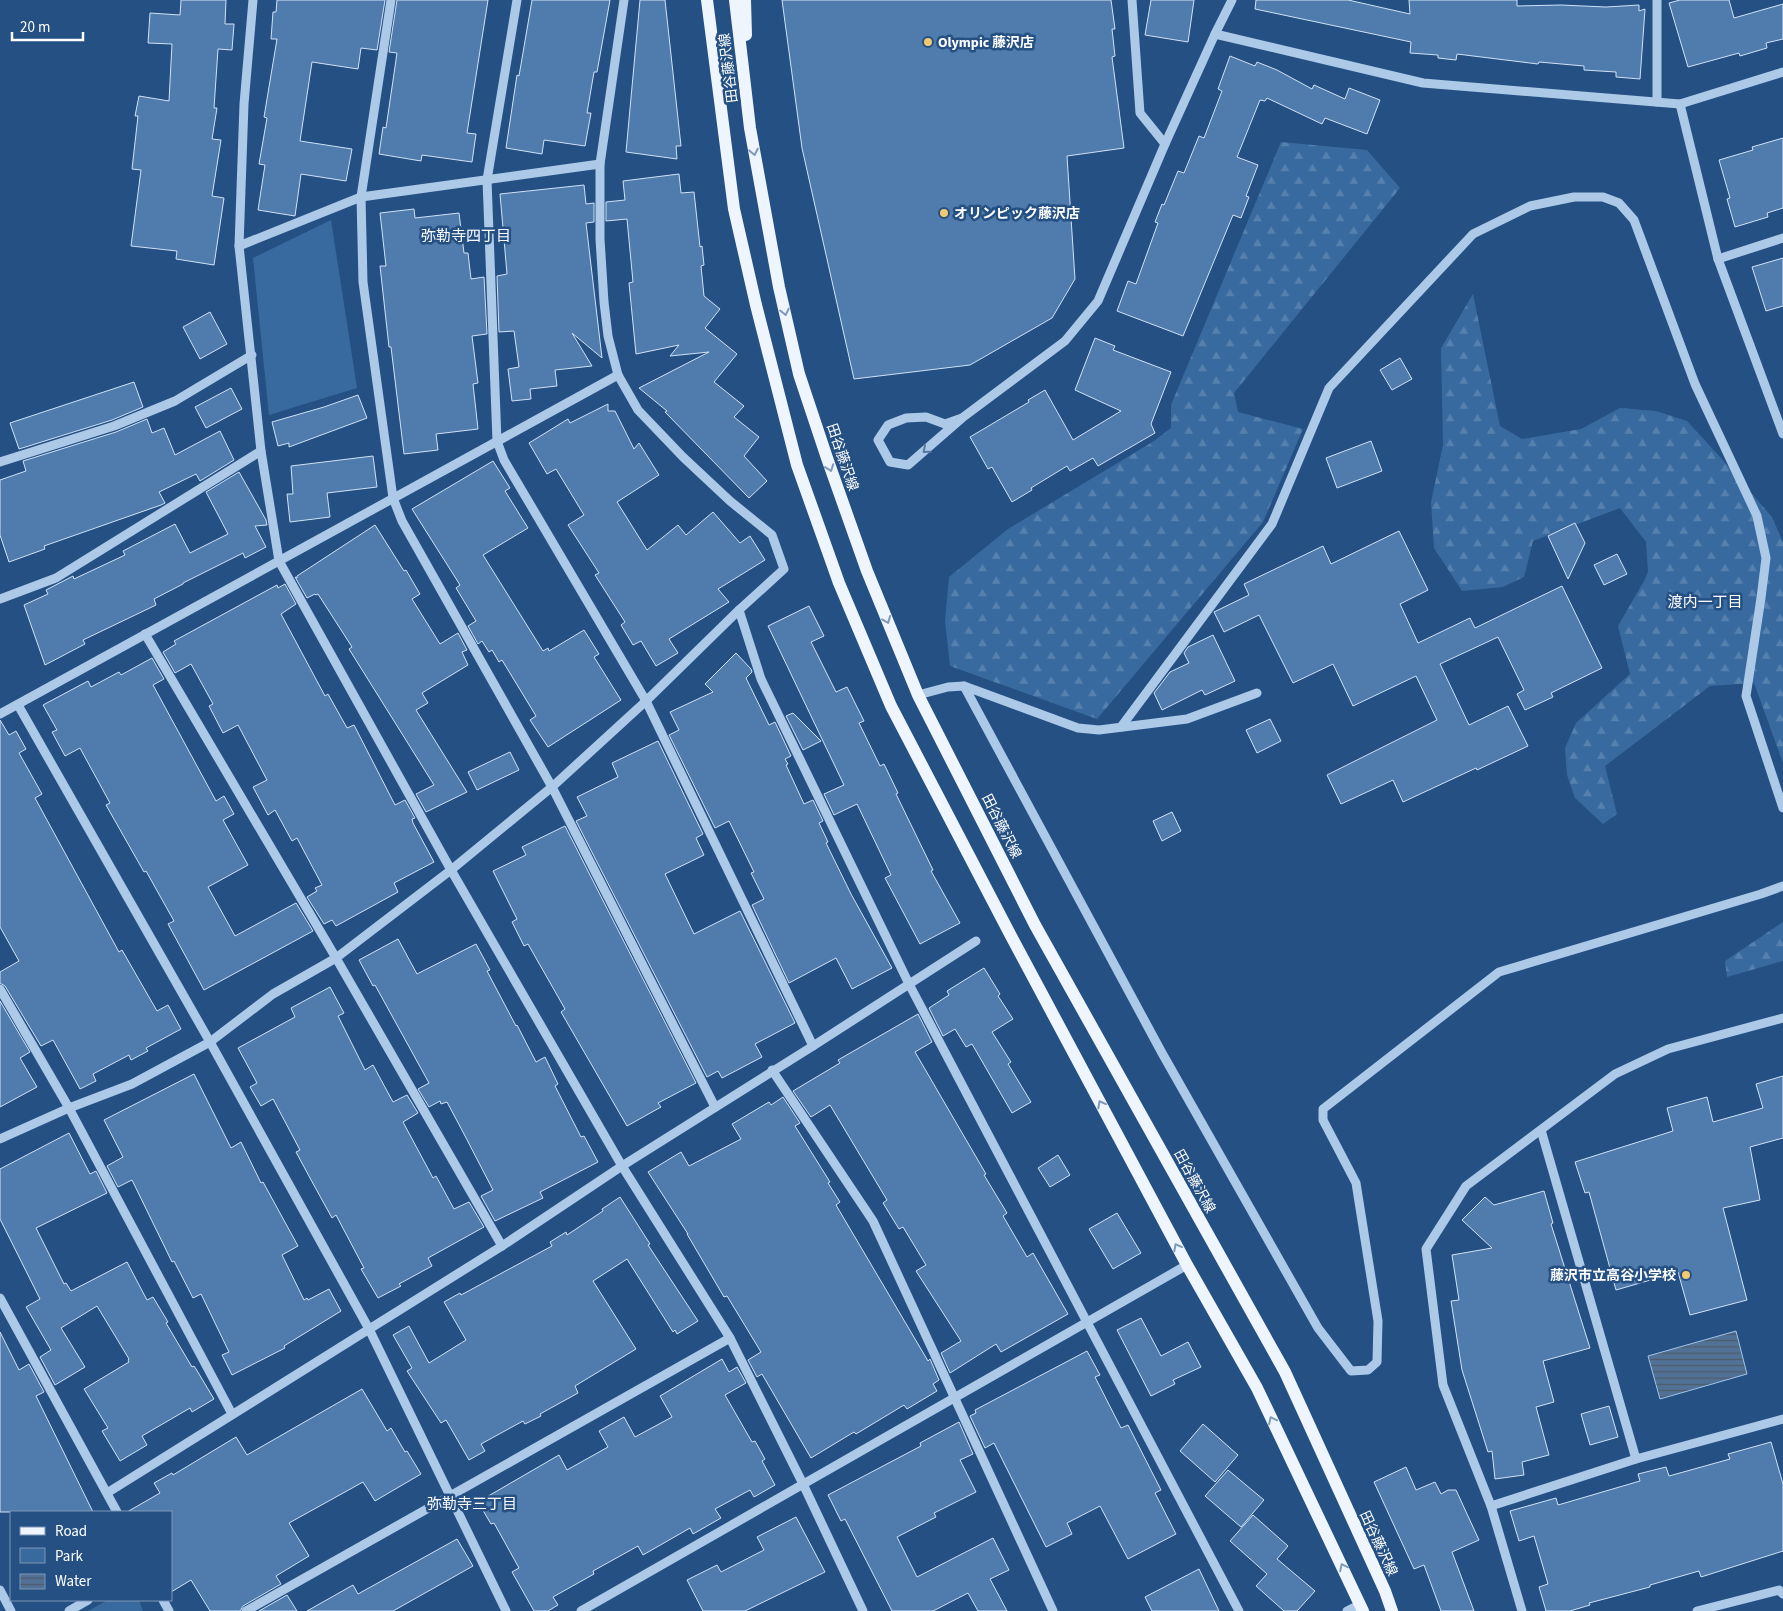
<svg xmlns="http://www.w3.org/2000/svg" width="1783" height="1611" font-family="'Source Sans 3','Noto Sans JP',sans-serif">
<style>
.forest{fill:url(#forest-firs)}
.park{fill:#386aa0}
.water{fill:url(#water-rules);stroke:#a1c4e8}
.building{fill:#507cad;stroke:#d0e2f6}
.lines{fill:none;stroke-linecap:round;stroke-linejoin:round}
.minor{stroke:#acc9e8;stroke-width:9}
.major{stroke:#eff5fd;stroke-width:12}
.oneway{stroke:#7f9aba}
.oneway2{stroke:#547aa6}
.poi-dot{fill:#f2c970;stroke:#245083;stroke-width:2}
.labels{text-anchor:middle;stroke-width:5;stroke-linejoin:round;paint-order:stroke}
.poi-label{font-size:14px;font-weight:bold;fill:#fff;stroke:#245083;text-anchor:start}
.street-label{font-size:14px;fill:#fff;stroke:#245083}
.neighbourhood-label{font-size:15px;fill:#fff;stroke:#245083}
</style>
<defs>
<pattern id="forest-firs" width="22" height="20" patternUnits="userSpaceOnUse" patternTransform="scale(1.25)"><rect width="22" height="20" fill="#386aa0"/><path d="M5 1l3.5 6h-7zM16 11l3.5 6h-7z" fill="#5680ae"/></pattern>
<pattern id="water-rules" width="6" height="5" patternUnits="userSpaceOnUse" patternTransform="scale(1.25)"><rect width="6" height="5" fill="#527196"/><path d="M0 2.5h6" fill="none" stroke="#4e5b6a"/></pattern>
</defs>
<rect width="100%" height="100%" fill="#245083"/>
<g class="forest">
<path d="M1281 142 1367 150 1400 188 1234 393 1238 412 1303 429 1263 522 1097 719 950 666 945 621 949 577 1008 529 1154 441 1171 428V405Z"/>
<path d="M1473 294 1500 426 1522 439 1581 429 1620 408 1656 411 1687 421 1721 458 1772 517 1783 542V763L1754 683 1710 686 1605 766 1617 814 1603 824 1575 798 1567 775 1565 748 1576 723 1630 674 1618 626 1644 581 1648 572 1646 542 1620 508 1533 541 1524 577 1503 587 1462 591 1434 548 1431 502 1443 445 1441 348Z"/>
<path d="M1783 922V961L1727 977 1725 961Z"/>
</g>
<g class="park">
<path d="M331 220 357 388 269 415 253 258Z"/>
<path d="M108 1600H139L143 1611H88Z"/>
</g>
<path class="water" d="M1736 1331 1747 1374 1660 1399 1648 1356Z"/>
<g class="building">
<path d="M181 0H226L225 24H234L232 50 218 49 214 108H217L212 139 221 140 212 196 224 198 214 265 176 259 177 251 131 246 141 170 132 169 138 116H135L139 96 169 101 172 44 148 43 150 13 180 15Z"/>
<path d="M277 0H385L377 50 361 48 358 69 312 62 300 141 352 149 346 181 301 174 295 216 258 210 265 165 259 164 267 118 264 117 277 39H271L273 12H276Z"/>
<path d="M397 0H488L467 133 476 134 472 162 422 155 421 161 379 154 383 127 386 128 397 53 389 52Z"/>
<path d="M532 0H610L597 72H594L587 113H591L585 146 544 140 542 154 506 148 517 75 519 76Z"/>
<path d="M640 0H665L681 146H676L677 159 626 152Z"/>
<path d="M782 0H1111L1115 29H1112L1115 56 1112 57 1124 148 1067 156 1075 279 1052 318 970 365 854 379 802 148Z"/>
<path d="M1151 0H1194L1188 42 1145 35Z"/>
<path d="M1256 0H1348L1410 14 1409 0H1517V6L1561 5 1606 7 1639 5V11L1645 9 1640 79 1616 77V72L1584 70V66L1539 62 1538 64 1457 54 1456 60 1438 58V55L1410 53 1411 42 1255 9Z"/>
<path d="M1680 0H1729L1734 18 1783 4V39L1766 43 1767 48 1740 56 1739 53 1688 67 1669 3Z"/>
<path d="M1230 56 1255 66 1257 62 1277 70 1312 89 1314 85 1345 99 1349 88 1380 100 1367 134 1325 118 1322 124 1267 98 1265 101 1260 100 1237 157 1258 165 1246 196 1249 197 1241 218 1233 215 1183 336 1117 311 1128 281 1136 284 1158 223 1155 222 1162 204 1164 205 1178 171 1184 173 1199 136 1204 138 1222 91 1218 89Z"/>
<path d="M1783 138V208L1767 213 1768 217 1735 227 1727 199 1730 198 1719 160 1753 150 1752 147Z"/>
<path d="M679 174 681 193 694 192 700 247 702 246 704 265 701 266 704 296 720 309 705 328 737 354 714 382 744 406 734 417 759 437 744 456 767 481 749 498 665 412 667 411 639 388 709 352 670 356 679 345 636 354 629 283 633 282 627 219 606 221V202L625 200 623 181Z"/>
<path d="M584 185 586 204 594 203V222L586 223 602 358 572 333 592 366 555 370 557 386 530 389 531 399 512 401 508 369 519 367 514 331 499 332 497 276 507 274 500 194Z"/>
<path d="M414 209 415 218 459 213 464 253H468L471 279 484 277 487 334 472 336 478 383 473 384 478 429 436 434 438 450 404 454 391 347H389L380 266H386L380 213Z"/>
<path d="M1783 258V306L1766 311 1752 267Z"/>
<path d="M210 312 227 344 200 359 183 327Z"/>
<path d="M1095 338 1115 346 1113 350 1171 372 1151 424 1155 433 1098 466 1093 458 1070 471 1067 466 1031 488 1032 490 1012 502 992 467 988 469 970 437 1029 402 1028 400 1045 390 1073 440 1121 411 1075 390Z"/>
<path d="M1400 358 1412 379 1392 390 1380 370Z"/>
<path d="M134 382 143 407 112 420 19 449 10 423Z"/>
<path d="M231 388 242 409 206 428 195 407Z"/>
<path d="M358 395 367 418 289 447V443L278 446 272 422 324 407Z"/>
<path d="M608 404V411H615L634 449 639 443 659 475 617 502 647 550 678 525 686 535 713 512 740 543 750 536 765 560 718 589 729 602 669 639 678 653 656 666 641 641 633 645 621 625 625 622 595 575 599 573 568 525 584 515 556 469 547 474 529 443 568 419 570 423Z"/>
<path d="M147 419 152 433 164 428 175 455 220 431 234 460 200 481 196 474 159 492 165 503 161 505 44 546 45 549 9 562 0 535V480L26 471 23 461 116 432Z"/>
<path d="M1371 441 1382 471 1337 488 1326 458Z"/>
<path d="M373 456 377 487 327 493 330 517 290 522 287 494H293L291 466Z"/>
<path d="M493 461 510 488 505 491 528 528 483 555 543 651 548 648 549 651 584 630 599 654 594 657 621 700 548 747 530 720 536 716 502 660 499 662 492 650 489 652 482 641 478 644 468 626 476 621 456 588 460 585 412 509Z"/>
<path d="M239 472 266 520 267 525 255 526 266 547 245 558 243 553 183 583V584L154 599 156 605 83 640 85 644 45 665 24 605 48 594 46 590 73 576 74 579 125 555 123 551 175 524 190 553 228 534 206 492Z"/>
<path d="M1575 523 1585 543 1568 579 1548 536Z"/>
<path d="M375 525 404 571 406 570 420 594 412 599 440 644 458 633 467 650 462 652 468 665 422 693 428 703 416 710 467 792 426 812 416 794 434 785 349 649 352 647 318 594 316 595 315 594 307 598 295 577 297 578V576Z"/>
<path d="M1399 531 1428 590 1400 604 1418 643 1470 618 1475 628 1562 586 1602 668 1551 693 1553 697 1525 710 1517 694 1524 690 1498 637 1440 664 1469 725 1508 706 1528 746 1477 770 1476 768 1403 802 1393 780 1341 804 1327 775 1437 720 1416 676 1353 706 1333 664 1293 683 1259 615 1224 632 1214 612 1249 595 1244 584 1323 546 1331 564Z"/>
<path d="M1617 554 1627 574 1604 585 1594 565Z"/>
<path d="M285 584 296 604 281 614 325 696 328 694 347 728 354 725 395 805 405 800 415 818 412 819 413 823 434 862 394 883 398 892 336 926 332 920 324 924 307 897 317 891 315 888 322 885 297 838 292 841 275 810 268 815 253 787 267 780 238 725 223 733 209 706 213 704 191 664 175 673 163 652 176 644 174 641 277 585 278 588Z"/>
<path d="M809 606 824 636 811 642 836 692 847 687 864 721 859 723 880 766 884 764 898 793 896 794 933 870 931 871 960 923 920 944 885 878 891 875 857 804 834 815 824 794 844 785 768 626Z"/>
<path d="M1213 635 1235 681 1205 695 1202 690 1162 710 1154 693 1170 672 1189 663 1184 653 1188 647Z"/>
<path d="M736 653 751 669 752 672 746 678 769 725 775 722 791 756 785 759 788 764 786 765 804 804 813 800 823 821 819 823 828 842 826 843 851 894 892 968 852 989 836 958 789 983 752 905 764 899 751 873 754 872 729 821 715 828 669 735 679 730 670 712 713 692 705 684Z"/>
<path d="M152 658 164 679 153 685 216 801 224 796 234 814 223 820 248 865 208 887 235 936 296 903 313 931 204 990 168 924 174 921 146 871 144 872 106 805 110 803 80 748 65 756 52 732 57 730 43 705 88 681 91 687 119 672 121 675Z"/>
<path d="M793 713 821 741 803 750 786 716Z"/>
<path d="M1270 719 1281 741 1257 753 1246 730Z"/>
<path d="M0 720 9 735 16 731 26 749 19 753 42 794 35 798 119 952 122 950 157 1011 168 1005 181 1029 146 1048 148 1051 131 1060 129 1055 93 1074 96 1081 80 1089 53 1040 41 1046 5 986 0 983V972L19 961 0 927Z"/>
<path d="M658 741 703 834 696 838 704 855 665 874 694 934 740 911 795 1023 755 1044 762 1057 722 1078 718 1071 707 1077 576 821 587 816 577 797 618 777 612 763Z"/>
<path d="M510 752 519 770 477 790 468 772Z"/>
<path d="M1172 812 1181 831 1162 841 1153 821Z"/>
<path d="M565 826 696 1083 658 1103 661 1107 627 1126 561 1012 565 1009 528 944 524 946 512 922 517 919 493 871 526 855 522 847Z"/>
<path d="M398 939 417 974 476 944 490 970 487 971 516 1026 517 1025 536 1062 545 1057 558 1084 555 1086 581 1137 584 1136 598 1162 540 1192 543 1198 495 1221 481 1196 493 1190 464 1134 447 1102 441 1104 440 1101 429 1107 418 1089 429 1083 375 985 373 986 359 960Z"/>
<path d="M984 968 1000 994 998 996 1013 1019 992 1032 1011 1062 1008 1064 1031 1102 1012 1113 972 1044 966 1047 955 1029 943 1036 929 1008 949 995 947 991Z"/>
<path d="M330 987 344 1013 338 1016 365 1070 373 1065 393 1102 407 1095 418 1113 403 1122 433 1178 436 1176 454 1209 469 1202 484 1227 428 1258 432 1266 399 1284 401 1286 378 1298 361 1269 364 1268 336 1215 332 1218 310 1178 296 1152 300 1150 273 1099 261 1106 250 1087 257 1083 238 1048 295 1017 291 1008Z"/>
<path d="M0 1001 30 1052 20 1058 37 1087 0 1107Z"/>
<path d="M918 1014 932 1042 915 1052 986 1174 984 1175 1007 1213 1003 1216 1027 1257 1033 1253 1068 1314 1001 1352 996 1344 950 1373 941 1353 961 1341 916 1271 926 1265 903 1227 899 1229 883 1203 887 1200 830 1105 811 1117 793 1091 840 1063 838 1060Z"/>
<path d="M194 1074 231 1148 241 1142 261 1183 263 1182 298 1246 282 1255 304 1300 307 1298 308 1300 329 1289 341 1311 284 1346 285 1348 232 1375 222 1355 229 1352 201 1294 193 1298 174 1261 172 1262 132 1180 118 1187 107 1166 123 1157 104 1120Z"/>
<path d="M1783 1076V1138L1750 1147 1760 1200 1723 1208 1747 1300 1690 1315 1678 1272 1616 1290 1589 1192 1585 1193 1575 1162 1673 1131 1667 1108 1707 1097 1713 1122 1763 1108 1756 1084Z"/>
<path d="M783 1097 800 1123 795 1126 830 1182 828 1183 840 1202 836 1205 928 1361 930 1359 939 1380 933 1384 937 1391 907 1409 904 1405 856 1434 854 1432 811 1458 762 1374 757 1377 748 1360 761 1352 727 1296 724 1297 687 1234H688L648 1172 681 1152 689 1166 741 1139 732 1124 769 1102 771 1105Z"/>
<path d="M69 1133 90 1174 96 1171 107 1193 36 1228 64 1284 66 1283 71 1291 127 1262 147 1300 153 1297 168 1322 166 1323 192 1367 194 1366 196 1369 214 1399 192 1412 190 1408 142 1436 147 1445 120 1461 102 1431 108 1428 84 1389 129 1362 128 1360 129 1359 97 1306 61 1328 85 1367 55 1385 40 1357 51 1350 26 1307 40 1299 0 1219V1169Z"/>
<path d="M1058 1155 1070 1175 1050 1187 1038 1168Z"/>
<path d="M1544 1191 1553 1223 1551 1224 1590 1348 1543 1361 1554 1402 1536 1407 1549 1455 1522 1462 1524 1475 1495 1479 1492 1451 1488 1452 1462 1370 1451 1301 1459 1300 1452 1255 1492 1248 1462 1220 1485 1197 1494 1205Z"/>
<path d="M620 1197 650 1244 648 1245 698 1321 677 1334 675 1330 673 1332 627 1259 593 1281 636 1349 575 1386 578 1393 540 1414 541 1416 525 1424 523 1421 481 1444 485 1451 469 1460 446 1420 441 1423 407 1371 412 1368 393 1335 409 1326 429 1363 466 1340 444 1302 460 1293 461 1295 552 1246 550 1242 566 1232 567 1235 603 1211 602 1209Z"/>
<path d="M1117 1213 1141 1253 1113 1269 1089 1229Z"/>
<path d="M1141 1318 1161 1356 1188 1342 1201 1367 1173 1380 1175 1384 1151 1396 1117 1330Z"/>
<path d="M0 1332 19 1370 29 1364 44 1392 36 1396 93 1512H0Z"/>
<path d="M1087 1351 1100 1375 1095 1377 1121 1428 1128 1425 1161 1490 1155 1493 1176 1534 1128 1559 1100 1506 1067 1523 1072 1534 1046 1547 994 1443 985 1448 970 1416 976 1413 975 1410Z"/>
<path d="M722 1359 729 1372 737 1367 746 1383 725 1395 752 1442 755 1441 765 1459 762 1461 775 1485 754 1497 750 1490 715 1509 721 1518 693 1534 690 1528 643 1555 638 1546 593 1571 594 1574 553 1597 558 1605 548 1611H534L512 1572 519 1568 494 1523 491 1524 478 1502 559 1455 567 1470 608 1447 599 1431 624 1417 635 1437 672 1417 660 1396Z"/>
<path d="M362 1389 387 1431 391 1428 405 1452 407 1451 421 1474 375 1501 363 1482 289 1523 309 1556 276 1576 281 1584 243 1606 240 1611H210L191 1580 171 1592V1512H127L160 1493 154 1483 172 1473 173 1475 236 1437 247 1455Z"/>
<path d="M1609 1406 1618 1437 1590 1445 1581 1414Z"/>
<path d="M959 1422 973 1454 960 1460 976 1492 934 1513 936 1517 897 1537 917 1577 993 1538 1009 1570 990 1579 1007 1611H978L968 1593 933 1611H892L845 1519 841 1521 828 1495 921 1446 920 1443Z"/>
<path d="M1203 1424 1238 1455 1215 1482 1180 1451Z"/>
<path d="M1771 1442 1783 1484V1551L1701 1577 1699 1571 1650 1585V1587L1589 1603 1590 1605 1570 1611H1546L1539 1587 1548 1584 1534 1536 1519 1541 1510 1511 1556 1498 1558 1505 1640 1481 1638 1474 1666 1467 1669 1476 1730 1459 1728 1454Z"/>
<path d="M1406 1467 1416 1490 1435 1482 1441 1494 1448 1490H1456L1479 1540 1452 1552 1474 1611H1441L1424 1565 1414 1569 1374 1482Z"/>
<path d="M1228 1470 1264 1500 1241 1527 1205 1496Z"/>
<path d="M1253 1515 1288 1546 1277 1559 1315 1591 1297 1611H1284L1256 1586 1267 1574 1230 1541Z"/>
<path d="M796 1517 825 1572 745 1611H703L687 1580 717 1565 721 1572 764 1550 757 1537Z"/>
<path d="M457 1539 473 1566 393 1611H307L353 1585 358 1594Z"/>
<path d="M1199 1569 1219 1611H1152L1145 1597Z"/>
<path d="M287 1595 297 1611H259Z"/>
</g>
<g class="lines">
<g class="minor">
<path d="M253 0 244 104 239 246 261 451 279 561 451 870 622 1166 730 1338 803 1484 863 1611"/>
<path d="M391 0 361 197 363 282 393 498 402 521 552 787 715 1107"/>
<path d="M517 0 487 180 497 441 504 460 646 701 813 1046"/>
<path d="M1132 0 1140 113 1165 144"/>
<path d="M1657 0V102"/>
<path d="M1215 34 1423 83 1680 104 1783 72"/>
<path d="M1680 104 1718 259 1783 434"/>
<path d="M239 246 361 197 600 164"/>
<path d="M1718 259 1783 238"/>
<path d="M962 418 945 424 926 417 906 418 888 425 878 440 890 462 908 465 962 418 1065 341 1098 301 1165 144 1215 34 1232 0"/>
<path d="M0 462 114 426 175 401 252 355"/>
<path d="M0 599 56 578 261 451"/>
<path d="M739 610 761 679 909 984 1239 1611"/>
<path d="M145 634 336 958 502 1246"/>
<path d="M964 686 1162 1053 1318 1328 1351 1371 1368 1370 1377 1362 1378 1321 1356 1183 1323 1120V1109L1499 972 1761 894 1783 886"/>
<path d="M918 695 948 687 964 686 1078 728 1099 730 1187 719 1257 693"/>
<path d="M18 705 210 1042 369 1329 506 1611"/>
<path d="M0 714 618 375"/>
<path d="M1121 727 1272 524 1329 388 1473 234 1530 206 1574 197H1603L1619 203 1634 220 1695 384 1757 516 1766 558 1761 598 1746 696 1783 808"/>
<path d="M0 989 69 1108 232 1414"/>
<path d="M772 1070 873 1221 1053 1611"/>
<path d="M1541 1130 1636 1459"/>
<path d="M0 1139 69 1108 132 1084 210 1042 273 994 336 958 451 870 552 787 646 701 739 610 784 569 772 535 730 501 683 457 638 410 618 375 608 336 604 302 600 239V164L624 0"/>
<path d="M0 1298 117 1512"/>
<path d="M107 1493 502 1246 622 1166 813 1046 976 941"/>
<path d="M1491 1506 1636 1459 1783 1419"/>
<path d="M0 1590 11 1611"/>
<path d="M163 1600 169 1611"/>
<path d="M69 1611 88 1600"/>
<path d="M246 1611 730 1338"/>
<path d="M581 1611 1187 1265"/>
<path d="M1347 1611 1361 1604"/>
<path d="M1522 1611 1491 1506 1443 1385 1426 1249 1466 1186 1615 1074 1668 1049 1783 1018"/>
<path d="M1697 1611 1779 1590 1783 1594"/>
</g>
<g class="major">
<path d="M707 0 734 209 756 305 797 465 839 583 891 706 1011 936 1187 1265 1257 1388 1363 1611"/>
<path d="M735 0 750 128 779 287 799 374 827 458 867 571 918 695 1035 925 1285 1372 1385 1591 1392 1611"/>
<path d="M745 0 746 35"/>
</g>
</g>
<defs><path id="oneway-chevron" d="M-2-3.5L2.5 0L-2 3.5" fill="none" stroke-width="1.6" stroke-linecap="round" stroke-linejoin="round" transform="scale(1.25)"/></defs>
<g class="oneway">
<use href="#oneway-chevron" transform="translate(754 152) rotate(79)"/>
<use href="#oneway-chevron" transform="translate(785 312) rotate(77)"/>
<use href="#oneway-chevron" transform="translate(830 468) rotate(70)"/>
<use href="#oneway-chevron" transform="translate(887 620) rotate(68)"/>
<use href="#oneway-chevron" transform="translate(1101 1104) rotate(-118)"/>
<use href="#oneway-chevron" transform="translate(1177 1247) rotate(-118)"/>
<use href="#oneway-chevron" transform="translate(1272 1420) rotate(-116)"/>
<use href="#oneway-chevron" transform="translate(1343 1567) rotate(-116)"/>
</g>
<use class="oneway2" href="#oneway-chevron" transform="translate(926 450) rotate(139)"/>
<g class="poi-dot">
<circle cx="928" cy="42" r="5"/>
<circle cx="944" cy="213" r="5"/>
<circle cx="1686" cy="1275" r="5"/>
</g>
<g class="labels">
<g class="poi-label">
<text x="938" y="47">Olympic 藤沢店</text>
<text x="954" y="218">オリンピック藤沢店</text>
<text x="1676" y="1280" text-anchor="end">藤沢市立高谷小学校</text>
</g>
<g class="street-label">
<text transform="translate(728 68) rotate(-97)" y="5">田谷藤沢線</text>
<text transform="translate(843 457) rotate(71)" y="5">田谷藤沢線</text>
<text transform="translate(1002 826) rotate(63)" y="5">田谷藤沢線</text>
<text transform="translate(1195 1181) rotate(61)" y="5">田谷藤沢線</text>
<text transform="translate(1379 1543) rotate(65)" y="5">田谷藤沢線</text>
</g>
<g class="neighbourhood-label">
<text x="466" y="241">弥勒寺四丁目</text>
<text x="1705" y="607">渡内一丁目</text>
<text x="472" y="1509">弥勒寺三丁目</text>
</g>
</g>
<rect x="10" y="1511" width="162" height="90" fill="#245083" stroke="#7c96b5"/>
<rect x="20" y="1527" width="25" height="8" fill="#eff5fd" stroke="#7c96b5"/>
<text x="55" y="1536" font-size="15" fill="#ffffff">Road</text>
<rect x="20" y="1548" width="25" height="15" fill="#386aa0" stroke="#7c96b5"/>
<text x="55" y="1561" font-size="15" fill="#ffffff">Park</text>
<rect x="20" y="1574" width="25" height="15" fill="url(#water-rules)" stroke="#7c96b5"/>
<text x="55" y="1586" font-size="15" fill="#ffffff">Water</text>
<path d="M12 32v8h71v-8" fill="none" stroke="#ffffff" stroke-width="2.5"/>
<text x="20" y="32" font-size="15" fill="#ffffff" stroke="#245083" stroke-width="4" paint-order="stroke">20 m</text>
</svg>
